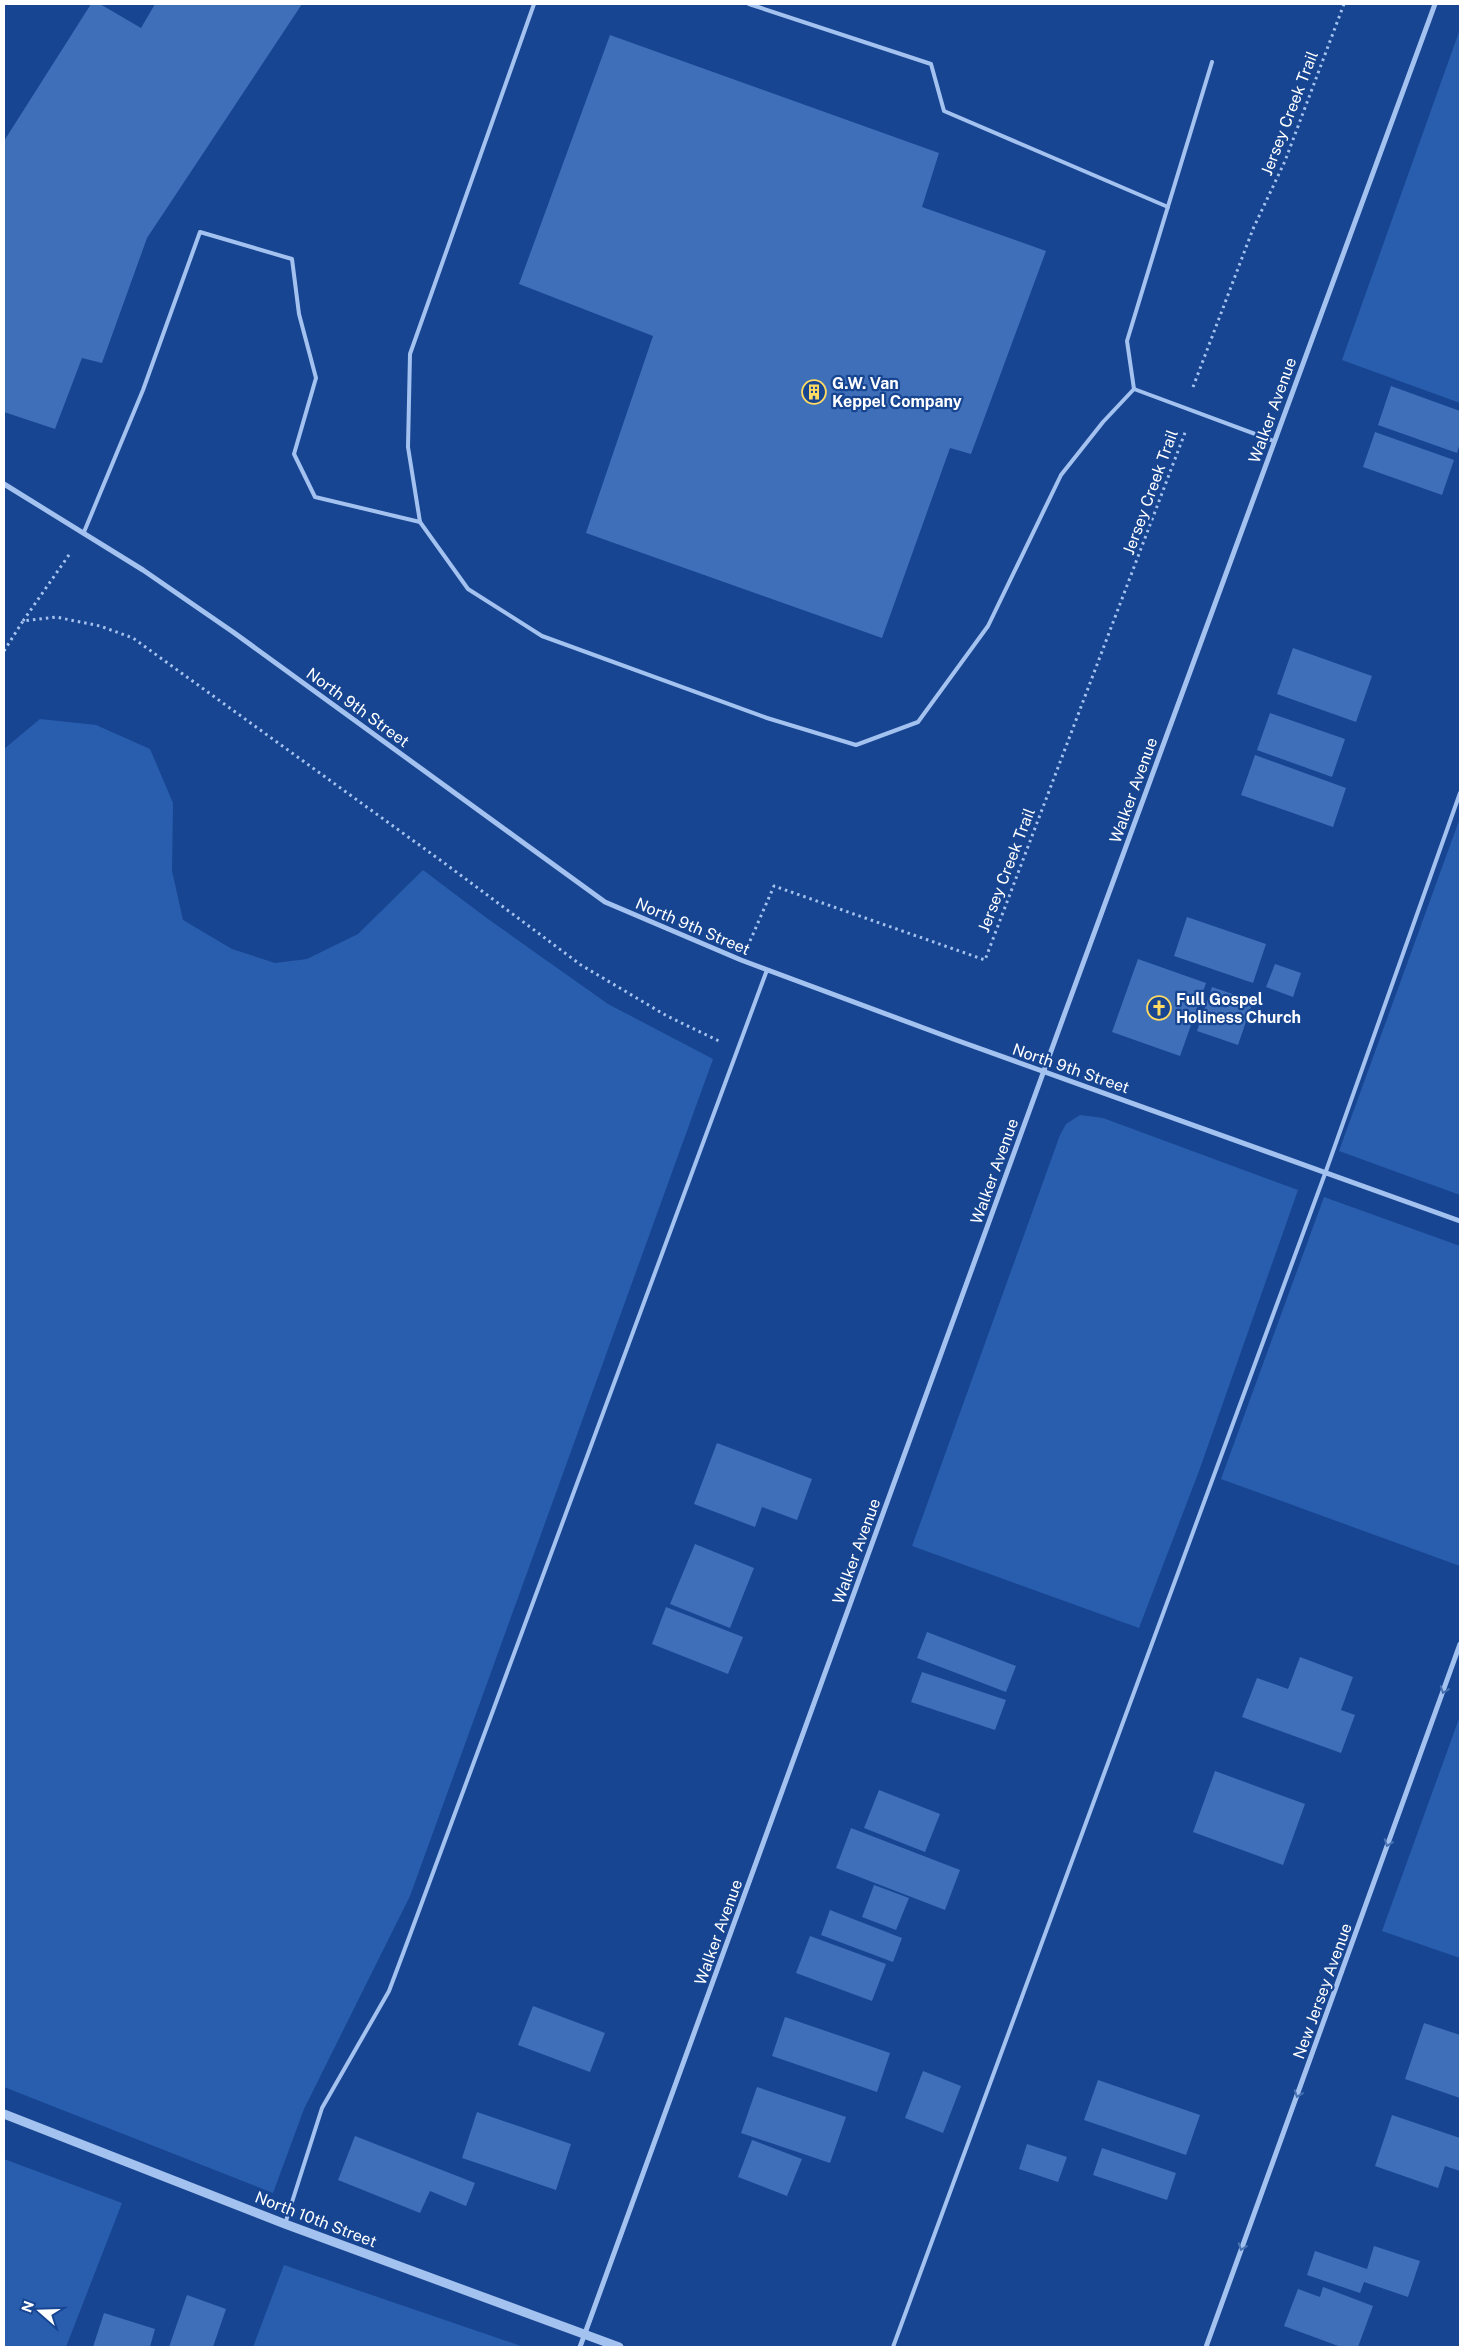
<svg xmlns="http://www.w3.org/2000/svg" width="1464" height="2351" font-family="'Public Sans',sans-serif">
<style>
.green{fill:#295eaf}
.building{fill:#3f6fb9}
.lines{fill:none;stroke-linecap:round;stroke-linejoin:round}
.path{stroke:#a4c2f0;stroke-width:3;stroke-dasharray:2.5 4;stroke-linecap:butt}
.service{stroke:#a4c2f0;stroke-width:4}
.minor{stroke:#a4c2f0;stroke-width:5}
.tertiary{stroke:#a4c2f0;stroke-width:9}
.oneway{stroke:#4871b2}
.labels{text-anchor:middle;stroke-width:4.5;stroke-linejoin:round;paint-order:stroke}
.street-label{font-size:16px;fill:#fff;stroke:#174591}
.poi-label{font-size:16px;font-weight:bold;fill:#fff;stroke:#174591;text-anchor:start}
</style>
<rect width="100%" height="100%" fill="#174591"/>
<g class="green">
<path d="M1460 29V403L1342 360Z"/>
<path d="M40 719 96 725 150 749 173 803 172 871 183 920 232 949 275 963 307 959 358 934 423 870 488 919 608 1004 713 1059 410 1896 304 2109 273 2193 4 2087V749Z"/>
<path d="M1460 818V1195L1339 1151Z"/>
<path d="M1080 1115 1103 1118 1298 1190 1199 1471 1139 1628 912 1546 1060 1135 1066 1124Z"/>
<path d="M1324 1197 1460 1246V1566L1221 1479Z"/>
<path d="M1460 1716V1958L1382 1931Z"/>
<path d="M4 2159 122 2203 66 2347H4Z"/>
<path d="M284 2265 524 2347H253Z"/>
</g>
<g class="building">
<path d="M91 4H100L141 28 155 4H302L147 238 102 363 82 358 55 429 4 412V141Z"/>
<path d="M610 35 939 153 922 207 1046 251 971 454 950 448 882 638 586 533 653 336 519 284Z"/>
<path d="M1391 386 1460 411V443L1457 453 1378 425Z"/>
<path d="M1375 432 1454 460 1442 495 1363 467Z"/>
<path d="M1293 648 1372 676 1356 722 1277 694Z"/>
<path d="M1270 713 1345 739 1332 777 1257 750Z"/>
<path d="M1255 755 1346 788 1333 827 1241 795Z"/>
<path d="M1187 917 1266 944 1253 983 1174 956Z"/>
<path d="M1138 959 1206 983 1180 1056 1112 1032Z"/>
<path d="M1275 964 1301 973 1293 997 1266 987Z"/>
<path d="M1212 987 1253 1001 1238 1045 1197 1031Z"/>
<path d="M717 1443 812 1479 797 1520 762 1507 755 1527 694 1504Z"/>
<path d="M695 1544 754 1568 730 1628 670 1604Z"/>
<path d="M666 1607 743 1637 728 1674 652 1644Z"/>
<path d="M927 1632 1016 1666 1006 1692 917 1658Z"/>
<path d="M1300 1657 1353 1677 1341 1710 1355 1715 1341 1753 1242 1717 1257 1678 1288 1689Z"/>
<path d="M922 1672 1006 1700 995 1730 911 1702Z"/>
<path d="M1215 1771 1305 1804 1283 1865 1193 1832Z"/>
<path d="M879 1790 940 1814 925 1852 864 1828Z"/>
<path d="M851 1828 960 1870 945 1910 836 1868Z"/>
<path d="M874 1885 909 1898 896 1930 862 1917Z"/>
<path d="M830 1910 902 1938 893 1962 821 1935Z"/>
<path d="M810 1936 886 1964 872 2001 796 1973Z"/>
<path d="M533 2006 605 2033 590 2072 518 2045Z"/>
<path d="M785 2017 890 2053 877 2092 772 2056Z"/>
<path d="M1424 2023 1460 2035V2098L1405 2079Z"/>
<path d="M923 2071 961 2086 943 2133 905 2118Z"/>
<path d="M1098 2080 1200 2115 1186 2155 1084 2120Z"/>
<path d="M757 2087 846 2117 830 2163 741 2133Z"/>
<path d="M477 2112 571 2144 556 2190 462 2158Z"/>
<path d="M1392 2115 1460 2138V2171L1445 2166 1438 2188 1375 2166Z"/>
<path d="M355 2136 475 2183 466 2206 430 2191 420 2213 338 2180Z"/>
<path d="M752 2140 802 2159 787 2196 738 2177Z"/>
<path d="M1027 2144 1067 2157 1058 2182 1019 2169Z"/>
<path d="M1102 2148 1176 2173 1167 2200 1093 2175Z"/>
<path d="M1374 2246 1420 2261 1408 2297 1364 2282 1360 2293 1307 2275 1315 2251 1367 2269Z"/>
<path d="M1323 2287 1373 2306 1358 2347H1341L1284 2326 1298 2289 1320 2297Z"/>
<path d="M187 2295 226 2309 213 2347H169Z"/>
<path d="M104 2313 155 2329 150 2347H93Z"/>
</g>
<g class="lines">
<g class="path">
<path d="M1193 387 1253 229 1285 161 1344 4"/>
<path d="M23 621 71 552"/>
<path d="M4 651 23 621 56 617 100 626 133 638 447 865 581 965 667 1016 719 1041"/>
<path d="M750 941 774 886 985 960 1186 430"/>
</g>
<g class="service">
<path d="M534 4 410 354 408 447 420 522 468 589 542 636 767 718 856 745 918 722 988 626 1061 475 1103 422 1134 389 1274 441"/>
<path d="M749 4 931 64 944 111 1168 207"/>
<path d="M1134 389 1127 341 1212 62"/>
<path d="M84 532 143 390 200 232 292 259 299 314 316 378 294 454 315 497 420 522"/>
<path d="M285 2224 322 2108 389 1991 407 1943 767 970"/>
<path d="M893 2347 1326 1171 1460 793"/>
</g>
<g class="minor">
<path d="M4 484 143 570 233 632 605 902 741 960 956 1040 1460 1221"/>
<path d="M580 2347 1066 1010 1435 4"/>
<path d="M1206 2347 1460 1644"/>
</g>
<path class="tertiary" d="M4 2114 285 2224 619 2347"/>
</g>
<defs><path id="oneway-chevron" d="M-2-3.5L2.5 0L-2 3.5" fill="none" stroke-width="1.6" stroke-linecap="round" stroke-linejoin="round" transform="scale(1.25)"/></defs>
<g class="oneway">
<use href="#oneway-chevron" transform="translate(1444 1690) rotate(110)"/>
<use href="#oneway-chevron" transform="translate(1388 1843) rotate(110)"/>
<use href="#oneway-chevron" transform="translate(1298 2094) rotate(110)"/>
<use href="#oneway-chevron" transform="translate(1242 2247) rotate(110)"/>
</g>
<defs>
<g id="building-ring" transform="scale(1.25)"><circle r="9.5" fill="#174591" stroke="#ffdb63" stroke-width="1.5"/><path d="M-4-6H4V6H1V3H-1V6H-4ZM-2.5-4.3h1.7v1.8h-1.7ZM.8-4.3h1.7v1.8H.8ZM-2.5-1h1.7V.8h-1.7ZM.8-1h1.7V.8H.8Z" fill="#ffdb63"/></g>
<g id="church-ring" transform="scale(1.25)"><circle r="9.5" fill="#174591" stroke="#ffdb63" stroke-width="1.5"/><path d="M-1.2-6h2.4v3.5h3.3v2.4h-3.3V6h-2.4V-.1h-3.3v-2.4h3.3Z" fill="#ffdb63"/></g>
</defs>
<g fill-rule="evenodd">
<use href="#building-ring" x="814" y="392"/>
<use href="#church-ring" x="1159" y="1008"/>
</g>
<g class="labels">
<g class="street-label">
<text transform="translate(1289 113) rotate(-69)" y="6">Jersey Creek Trail</text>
<text transform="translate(1272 410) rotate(-70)" y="6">Walker Avenue</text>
<text transform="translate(1150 492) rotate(-70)" y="6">Jersey Creek Trail</text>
<text transform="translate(358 707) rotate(36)" y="6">North 9th Street</text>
<text transform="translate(1133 790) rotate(-70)" y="6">Walker Avenue</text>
<text transform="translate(1006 870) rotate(-69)" y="6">Jersey Creek Trail</text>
<text transform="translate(693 926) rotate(23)" y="6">North 9th Street</text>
<text transform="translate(1071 1068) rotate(19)" y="6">North 9th Street</text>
<text transform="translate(994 1171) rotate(-70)" y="6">Walker Avenue</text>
<text transform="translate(856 1551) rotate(-70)" y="6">Walker Avenue</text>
<text transform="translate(718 1932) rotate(-70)" y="6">Walker Avenue</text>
<text transform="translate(1322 1991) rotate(-70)" y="6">New Jersey Avenue</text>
<text transform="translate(316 2219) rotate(21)" y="6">North 10th Street</text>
</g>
<g class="poi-label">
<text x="832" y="389">G.W. Van<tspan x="832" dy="18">Keppel Company</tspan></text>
<text x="1176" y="1005">Full Gospel<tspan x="1176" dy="18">Holiness Church</tspan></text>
</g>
</g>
<rect width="1464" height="2351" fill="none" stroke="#ffffff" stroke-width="10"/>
<g transform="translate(40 2311) rotate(290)" stroke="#174591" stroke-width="4" paint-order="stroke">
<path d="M0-4L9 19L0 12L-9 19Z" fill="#ffffff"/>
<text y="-8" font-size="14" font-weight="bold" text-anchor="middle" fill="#ffffff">N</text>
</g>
</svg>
